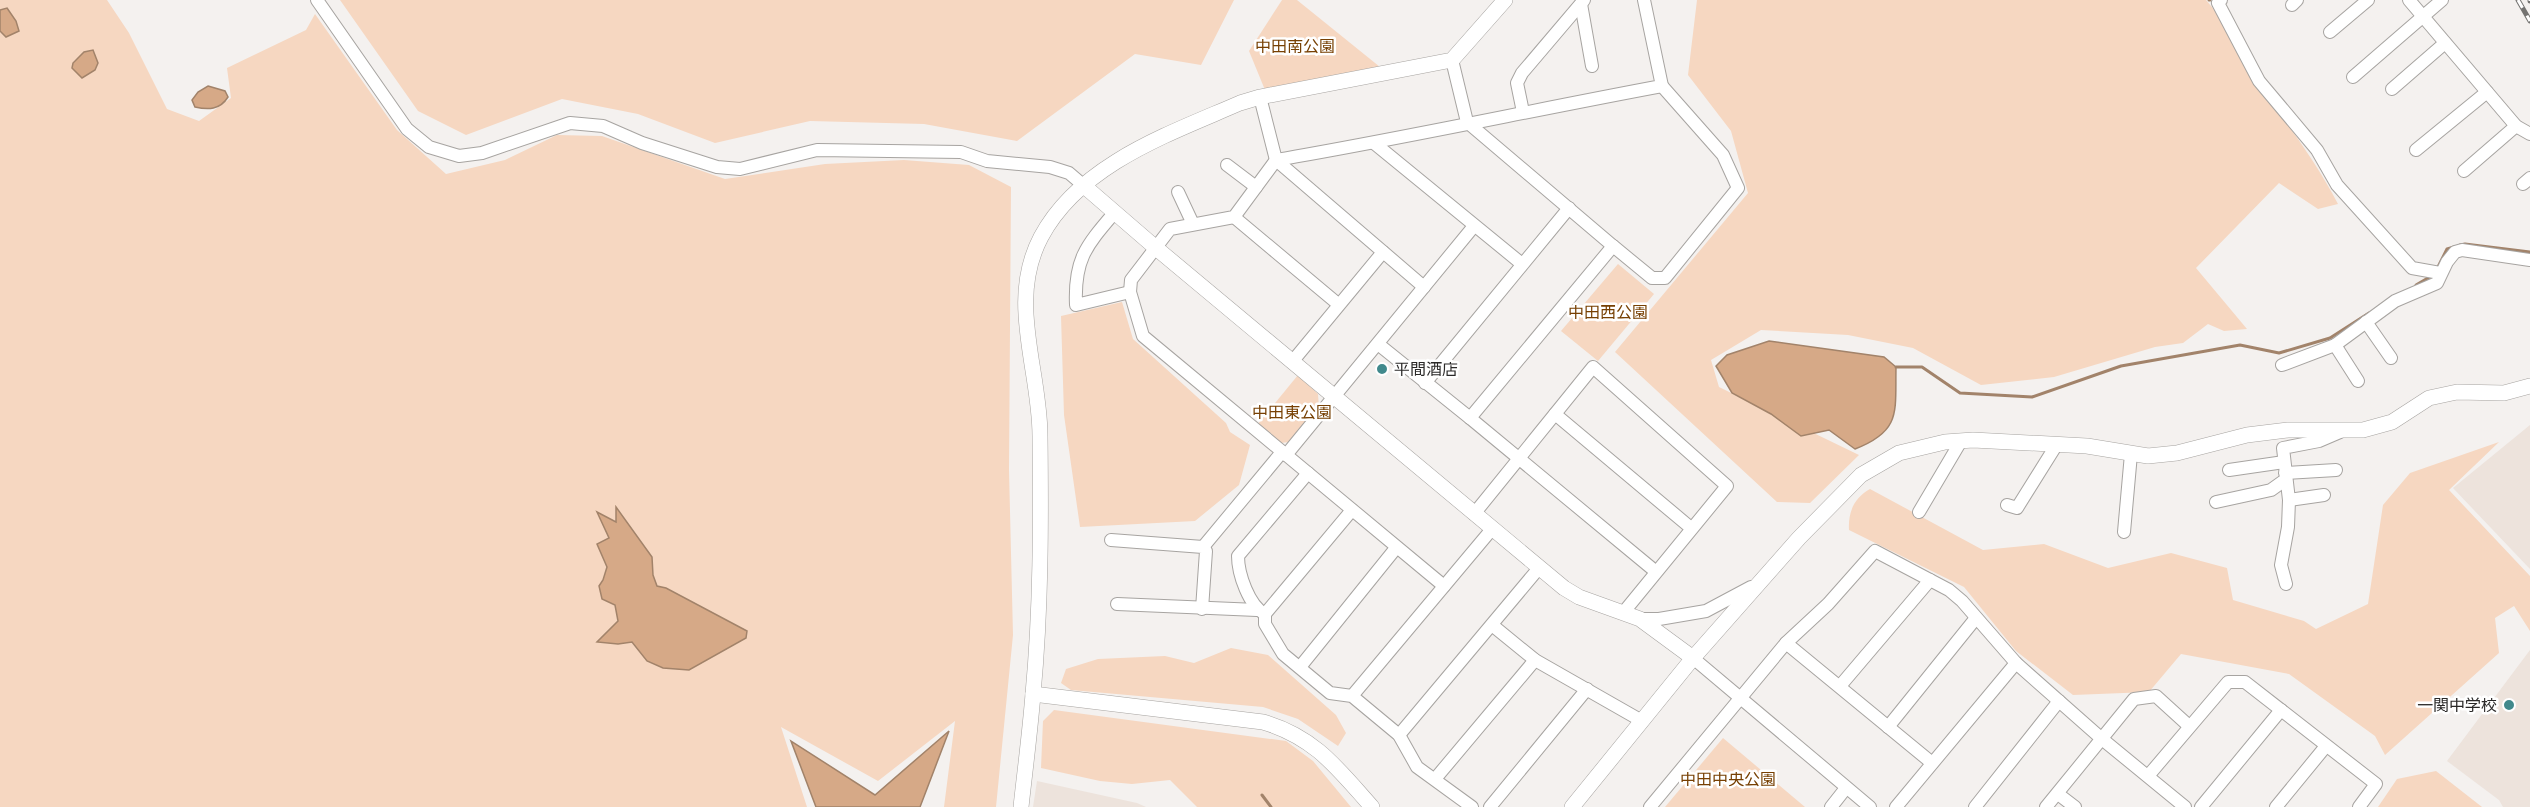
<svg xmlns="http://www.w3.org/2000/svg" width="2530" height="807" font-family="Poppins,'Noto Sans JP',sans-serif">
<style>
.built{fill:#ede3dc}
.green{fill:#f6d7c1}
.water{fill:#d6a987;stroke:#a2836a;stroke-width:1.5}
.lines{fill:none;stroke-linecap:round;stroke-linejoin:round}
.stream{stroke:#a2836a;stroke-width:3}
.minor-casing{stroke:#a7a4a1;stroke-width:14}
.tertiary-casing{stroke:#a7a4a1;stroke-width:16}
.minor{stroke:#fff;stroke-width:12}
.tertiary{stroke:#fff;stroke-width:15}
.rail-casing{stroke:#747371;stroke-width:5}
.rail{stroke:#fff;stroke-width:3;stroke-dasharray:9;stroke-linecap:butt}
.poi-dot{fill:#41898c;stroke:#fff;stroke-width:2}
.labels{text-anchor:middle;stroke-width:5;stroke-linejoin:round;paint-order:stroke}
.park-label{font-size:16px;fill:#774003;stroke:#fff}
.poi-label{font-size:16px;fill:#2a2928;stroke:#fff;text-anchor:start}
</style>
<rect width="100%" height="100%" fill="#f4f1ef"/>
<g class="built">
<path d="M2530 425V569L2453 488Z"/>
<path d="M2530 650V807H2503L2499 800 2447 761Z"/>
<path d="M1037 781 1137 803 1146 807H1033Z"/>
</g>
<g class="green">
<path d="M0 0H107L129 33 167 109 199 121 231 98 227 68 306 30 315 14 397 130 446 174 505 160 557 135 602 136 725 179 825 164 904 160 969 165 1011 187 1009 470 1013 635 996 807H944L955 721 878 781 781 727 807 807H0Z"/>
<path d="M340 0H1234L1201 65 1135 54 1017 141 924 124 810 121 715 143 638 114 562 99 466 135 418 111Z"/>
<path d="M1282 0H1297L1380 67 1265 90 1249 51Z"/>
<path d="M1697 0H2206C2226 22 2236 49 2252 73 2281 117 2314 157 2338 204L2318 209 2279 183 2196 268 2247 329 2224 331 2208 324 2183 343 2155 347 2054 377 1981 385 1913 348 1848 335 1761 330 1711 360 1719 387 1859 455 1810 503 1777 502 1615 352 1748 193 1731 131 1688 75Z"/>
<path d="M1618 264 1654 294 1598 361 1561 331Z"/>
<path d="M1122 302 1133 339 1226 423 1230 432 1250 445 1239 485 1195 521 1080 527 1064 415 1061 316Z"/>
<path d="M1298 375 1318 394 1319 408 1290 442 1280 443 1257 425Z"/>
<path d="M2499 442 2449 490 2530 576V631L2514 606 2495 618 2499 653 2385 755 2375 736 2289 674 2181 654 2149 692 2073 695 2016 651 1964 587 1849 530C1848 512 1854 498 1870 489L1983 550 2044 544 2108 568 2171 553 2227 568 2233 600 2304 621 2316 629 2368 604 2383 505 2410 473Z"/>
<path d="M1231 648 1268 655 1336 715 1346 733 1338 746 1298 719 1263 707 1071 690 1061 683 1066 669 1098 659 1165 656 1194 663Z"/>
<path d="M1054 710 1286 741 1313 761 1351 807H1197L1170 780 1132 784 1100 781 1041 768 1043 721Z"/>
<path d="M1723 738 1805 807H1665Z"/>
<path d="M2436 771 2482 807H2378L2397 779Z"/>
</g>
<g class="water">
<path d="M7 8 16 21 19 31 6 37 0 31V10Z"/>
<path d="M93 50 98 63 95 70 82 78 72 68 73 63 84 52Z"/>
<path d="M208 86 225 91 228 97C220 110 208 110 195 107L192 100 198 92Z"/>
<path d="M1769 341 1884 357 1896 367C1895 411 1902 431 1855 449L1829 430 1801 436 1771 414 1732 393 1716 366 1727 355Z"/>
<path d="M616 507 652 557 653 575 657 586 666 588 747 631 746 638 689 670 663 668 647 661 632 642 618 644 597 642 618 621 615 605 602 599 599 586 603 580 607 567 597 544 609 538 597 512 616 522Z"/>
<path d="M949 731 920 807H816L791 741 875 795Z"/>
</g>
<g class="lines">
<g class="stream">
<path d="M2209 0H2210"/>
<path d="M2460 245 2465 244 2530 252"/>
<path d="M2437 269 2447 249 2454 247"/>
<path d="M2416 285 2433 275"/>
<path d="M1896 367H1922L1960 393 2032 397 2121 366 2240 345 2279 353 2330 338 2369 313"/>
<path d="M1262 795 1271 807"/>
</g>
<g class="minor-casing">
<g id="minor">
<path d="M317 0 407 129 429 147 459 156 482 153 570 123 603 126 642 143 717 167 740 169 817 150 961 152 987 161 1050 167 1069 173 1083 185"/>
<path d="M2221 0 2218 3 2259 81 2317 150 2337 185 2412 268 2440 273"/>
<path d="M2409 0 2516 126 2530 134"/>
<path d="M1581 4 1592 66"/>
<path d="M2292 5 2297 0"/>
<path d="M2330 32 2368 0"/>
<path d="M1452 60 1467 122 1613 246 1470 418 1655 571"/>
<path d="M2353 77 2442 0"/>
<path d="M2392 89 2445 43"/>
<path d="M1260 97 1276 160 1424 287"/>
<path d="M1523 112 1517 83 1522 73 1584 0"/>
<path d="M1374 143 1522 264"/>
<path d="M2416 150 2487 92"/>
<path d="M1227 165 1256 187"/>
<path d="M2464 171 2516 126"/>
<path d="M2523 184 2530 178"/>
<path d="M1178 192 1193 224"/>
<path d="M1115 212C1086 246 1074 259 1076 305L1130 292"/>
<path d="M1234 217 1338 304"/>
<path d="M1613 246 1652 278H1665L1738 188 1723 155 1662 86"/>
<path d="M2366 322 2391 358"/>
<path d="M1378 344 1470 418"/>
<path d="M2335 345 2358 381"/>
<path d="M1292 362 1383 252"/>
<path d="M2282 365 2335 345 2395 301 2437 283 2447 262 2455 252 2462 250 2530 260"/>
<path d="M1425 383 1569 208"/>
<path d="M1555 414 1691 528"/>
<path d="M1286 455 1474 226"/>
<path d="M2229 470 2284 462"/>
<path d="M1308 473 1238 556C1238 574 1249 606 1265 614V624L1283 654 1330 693 1352 696 1399 735 1417 767 1472 807"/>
<path d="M2285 473 2336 470"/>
<path d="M2289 500 2324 495"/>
<path d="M2216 502 2271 490 2285 480"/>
<path d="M2007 505 2017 508 2057 444"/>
<path d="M1919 512 1961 441"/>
<path d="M1474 514 1593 367 1727 486 1623 613"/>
<path d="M2124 532 2131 454"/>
<path d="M1111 540 1203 547 1206 551 1202 609"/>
<path d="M1203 547 1282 452"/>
<path d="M2286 584 2281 565 2288 527 2289 500 2283 448 2319 441 2340 432"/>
<path d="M1444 586 1143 336 1130 292 1131 280 1170 229 1234 217 1276 160C1405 138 1533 110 1662 86L1644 0"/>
<path d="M1117 604 1257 610"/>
<path d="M1265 614 1352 510"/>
<path d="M1640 619H1659L1706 611 1751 587"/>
<path d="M1492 625 1535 660 1642 721"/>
<path d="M1786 643 1932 763"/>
<path d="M1693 658 1870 807"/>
<path d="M1300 667 1396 548"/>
<path d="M1840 686 1930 580"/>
<path d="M1352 696 1492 529"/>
<path d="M1888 727 1976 618"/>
<path d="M1399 735 1539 568"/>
<path d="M2148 776 2228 682H2245L2376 784 2359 807"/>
<path d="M1435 779 1535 660"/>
<path d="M2058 794 2075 807"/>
<path d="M1490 807 1587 689"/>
<path d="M1650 807 1786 643 1828 604 1875 551 1949 590 1962 601 2016 663 2102 739 2185 807"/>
<path d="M1831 807 1846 788"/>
<path d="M1896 807 2016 663"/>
<path d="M1975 807 2059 701"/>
<path d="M2046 807 2134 699 2156 696 2189 726"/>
<path d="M2201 807 2281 710"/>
<path d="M2276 807 2326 746"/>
</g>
</g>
<g class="tertiary-casing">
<g id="tertiary">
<path d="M1083 185 1156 248 1564 588 1579 597 1640 619 1693 658"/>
<path d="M1033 694 1263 722C1315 737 1338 769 1372 807"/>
<path d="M1021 807C1025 770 1030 732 1033 694 1041 609 1041 522 1040 436 1040 369 1007 301 1041 237 1080 164 1169 134 1240 103L1260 97 1452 60 1505 0"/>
<path d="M1572 807 1693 658 1799 538 1861 475 1899 453 1945 442 1973 440 2087 446 2148 456 2177 453 2247 435 2288 430H2363L2392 422 2429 398 2457 392 2504 393 2530 386"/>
</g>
</g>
<use href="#minor" class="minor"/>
<use href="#tertiary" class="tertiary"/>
<g class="rail-casing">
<g id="rail">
<path d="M2518 0 2530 21"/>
<path d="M2530 0V1"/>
</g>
</g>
<use href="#rail" class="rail"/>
</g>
<g class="poi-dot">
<circle cx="1382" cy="369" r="6"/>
<circle cx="2509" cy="705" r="6"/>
</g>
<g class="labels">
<g class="park-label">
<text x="1295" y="52">中田南公園</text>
<text x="1608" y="318">中田西公園</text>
<text x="1292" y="418">中田東公園</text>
<text x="1728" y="785">中田中央公園</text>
</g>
<g class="poi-label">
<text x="1394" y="375">平間酒店</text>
<text x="2497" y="711" text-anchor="end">一関中学校</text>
</g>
</g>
</svg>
